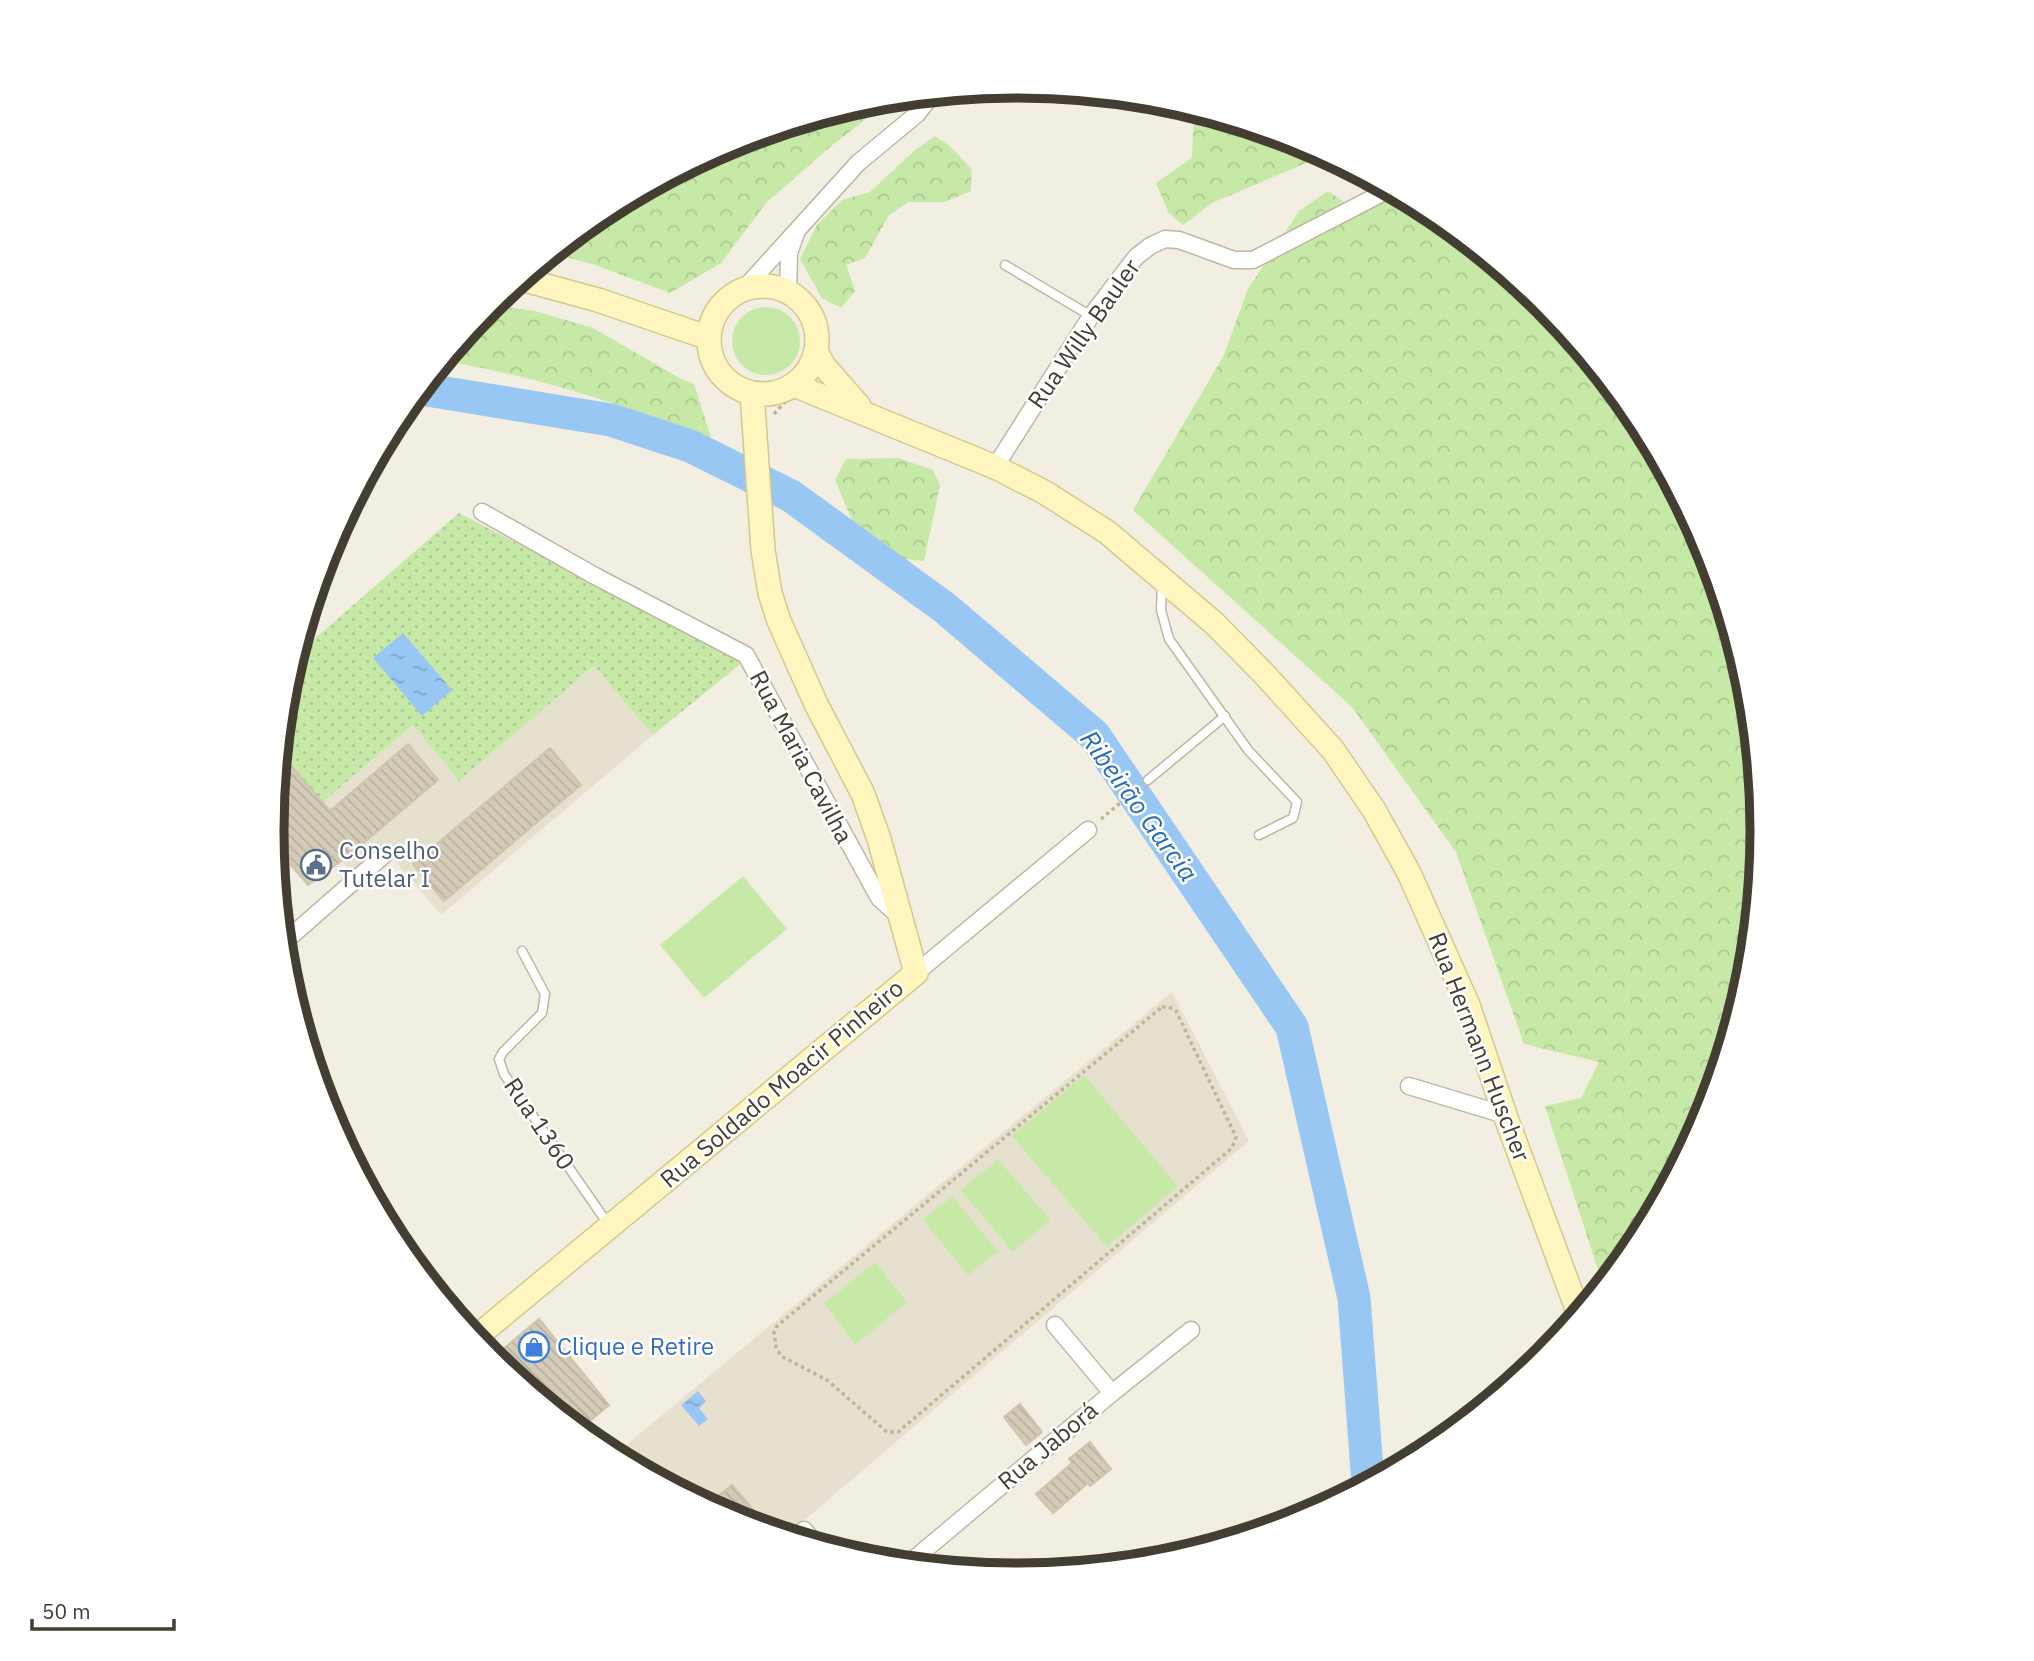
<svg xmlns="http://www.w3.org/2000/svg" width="2034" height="1661" font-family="'IBM Plex Sans',sans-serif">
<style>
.residential{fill:#e6e1cf}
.grass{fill:#c6e9a7}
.forest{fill:url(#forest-crowns)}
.park{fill:url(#park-dots)}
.water{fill:url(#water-ripples)}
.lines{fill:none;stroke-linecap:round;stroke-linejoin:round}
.river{stroke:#99c7f4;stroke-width:33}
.building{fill:url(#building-back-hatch);stroke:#cfc4aa;stroke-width:2}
.lane-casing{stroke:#beb7a4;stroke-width:11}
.street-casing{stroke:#beb7a4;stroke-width:19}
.secondary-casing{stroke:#d4c88e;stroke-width:26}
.path{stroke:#c0b495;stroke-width:3.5;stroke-dasharray:3.5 3.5;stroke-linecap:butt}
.lane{stroke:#fff;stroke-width:8}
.street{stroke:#fff;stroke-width:16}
.secondary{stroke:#fff5bf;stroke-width:23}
.labels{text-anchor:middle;stroke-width:5;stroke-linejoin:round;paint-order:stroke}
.street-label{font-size:24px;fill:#443e32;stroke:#fff}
.service-label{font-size:24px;fill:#4e5e75;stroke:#fff;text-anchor:start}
.shop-label{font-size:24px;fill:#366cbe;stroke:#fff;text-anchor:start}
.water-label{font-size:26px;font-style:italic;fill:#276cb4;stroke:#fff}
.rim{fill:none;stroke:#443e32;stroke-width:9}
</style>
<defs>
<pattern id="forest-crowns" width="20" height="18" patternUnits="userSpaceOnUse" patternTransform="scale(1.75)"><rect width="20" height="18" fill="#c6e9a7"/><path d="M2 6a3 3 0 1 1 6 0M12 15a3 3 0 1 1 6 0" fill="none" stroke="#abc990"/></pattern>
<pattern id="park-dots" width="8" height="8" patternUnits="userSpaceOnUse" patternTransform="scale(1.75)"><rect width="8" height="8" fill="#c6e9a7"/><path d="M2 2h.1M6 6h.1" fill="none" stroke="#abc990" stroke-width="1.8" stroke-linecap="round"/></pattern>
<pattern id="water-ripples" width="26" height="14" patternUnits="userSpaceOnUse" patternTransform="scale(1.75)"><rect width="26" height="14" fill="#99c7f4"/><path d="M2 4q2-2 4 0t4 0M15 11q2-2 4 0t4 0" fill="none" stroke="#7ea3c6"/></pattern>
<pattern id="building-back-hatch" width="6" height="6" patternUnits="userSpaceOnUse" patternTransform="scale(1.75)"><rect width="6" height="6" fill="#d4cbb7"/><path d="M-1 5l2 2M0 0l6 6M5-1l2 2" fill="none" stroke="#b7af9e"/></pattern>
</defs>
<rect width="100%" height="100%" fill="#f2eee2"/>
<g class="residential">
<path d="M594 666 653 735 441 915 382 846 351 872 305 818 413 725 459 781Z"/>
<path d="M1172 992 1249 1141 787 1535 732 1518 614 1455Z"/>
</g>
<g class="grass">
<circle cx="766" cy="341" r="34"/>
<path d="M743 876 787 929 704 998 660 945Z"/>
<path d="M1084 1075 1178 1186 1107 1247 1012 1136Z"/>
<path d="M998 1159 1050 1220 1013 1252 961 1190Z"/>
<path d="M952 1196 998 1251 968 1275 923 1220Z"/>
<path d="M875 1262 907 1302 856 1344 824 1304Z"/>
</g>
<g class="forest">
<path d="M893 98 830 147 767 202 721 263 670 293 595 265 552 253 604 211 732 142 872 100Z"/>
<path d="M1192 109 1302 143 1325 155 1212 203 1183 225 1168 212 1156 183 1192 158 1194 113Z"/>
<path d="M935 136 951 147 972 170 971 191 944 202H909L889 215 865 258 846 265 855 291 841 308 822 298 800 259 817 225 842 200 870 192 915 150Z"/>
<path d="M1328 191 1346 203 1393 191 1431 211 1544 304 1636 417 1705 546 1748 686 1762 831 1747 976 1705 1116 1636 1245 1603 1285 1545 1106 1581 1098 1599 1062 1524 1044 1456 852 1352 707 1133 510 1224 355 1248 289 1299 211Z"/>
<path d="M494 301 507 307 535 311 593 328 681 379 694 384 711 438C624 405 536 376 444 361Z"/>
<path d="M898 458 933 470 940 485 924 561 903 559 854 525 835 480 846 459Z"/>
</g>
<path class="park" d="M459 513 744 661 653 735 594 666 459 781 413 725 274 844 272 830 287 685 296 655Z"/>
<g class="water">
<path d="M403 633 452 690 422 716 373 658Z"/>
<path d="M698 1391 706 1401 699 1408 708 1419 699 1426 681 1405Z"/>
</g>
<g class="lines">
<path class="river" d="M421 389 611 420 690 446 791 496 945 608 1094 735 1292 1027 1354 1298 1368 1483"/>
</g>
<g class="building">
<path d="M408 744 438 780 348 856 308 885 274 845 272 830 280 753 330 811Z"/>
<path d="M550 748 581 785 444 901 413 864Z"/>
<path d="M539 1319 609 1405 579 1430 492 1358Z"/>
<path d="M1020 1404 1042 1432 1026 1445 1004 1417Z"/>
<path d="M1090 1442 1111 1469 1090 1486 1088 1483 1053 1513 1036 1494 1072 1463 1069 1459Z"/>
<path d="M732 1485 746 1501 769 1530 732 1518 707 1505Z"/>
</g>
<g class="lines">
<g class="lane-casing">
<g id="lane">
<path d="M1005 265 1091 316"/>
<path d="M1162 584 1161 610 1169 639 1248 750 1297 802 1293 818 1259 835"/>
<path d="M1148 780 1225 716"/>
<path d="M522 951 545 994 542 1013 503 1052 499 1059 504 1074 608 1224"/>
</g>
</g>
<g class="street-casing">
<g id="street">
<path d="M742 291 858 163 917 114 933 94"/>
<path d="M788 292 789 253 796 233"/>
<path d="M995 467 1091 316 1136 257 1150 246 1165 239 1179 240 1234 260H1253L1390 189"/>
<path d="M482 512 595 576 746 655 879 898 899 916"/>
<path d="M283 943 385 854"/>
<path d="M916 973 1088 830"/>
<path d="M1409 1086 1505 1115"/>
<path d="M1055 1325 1112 1393"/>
<path d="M804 1530 816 1544"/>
<path d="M908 1564 1112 1393 1191 1330"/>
</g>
</g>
<g class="secondary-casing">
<g id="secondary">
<path d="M521 279 598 300 709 338"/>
<circle cx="763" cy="340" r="54"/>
<path d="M816 352 824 366 859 406"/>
<path d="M794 385 995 467 1044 492 1107 532 1215 624 1265 675 1333 750 1374 810 1409 873 1468 1005 1505 1115 1579 1314"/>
<path d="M475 1338 916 973 879 839 863 794 816 704 779 621 770 593 763 550 752 393"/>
</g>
</g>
<g class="path">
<path d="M774 414 785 402"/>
<path d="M1101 819 1138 788"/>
<path d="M1162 1007H1169L1176 1011 1236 1137 1232 1148 898 1432H887L827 1380 781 1356 776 1347 774 1332 777 1326Z"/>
</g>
<use href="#lane" class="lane"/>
<use href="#street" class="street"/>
<use href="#secondary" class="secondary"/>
</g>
<defs>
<g id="civic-ring" transform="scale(1.575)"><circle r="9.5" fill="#fff" stroke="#5c6f8a" stroke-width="1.5"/><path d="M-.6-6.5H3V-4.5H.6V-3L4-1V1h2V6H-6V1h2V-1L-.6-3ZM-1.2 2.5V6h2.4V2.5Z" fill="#5c6f8a"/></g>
<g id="shop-ring" transform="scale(1.575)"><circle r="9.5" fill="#fff" stroke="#3f7fe0" stroke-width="1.5"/><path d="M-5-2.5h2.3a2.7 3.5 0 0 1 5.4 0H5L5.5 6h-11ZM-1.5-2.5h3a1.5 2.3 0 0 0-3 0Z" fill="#3f7fe0"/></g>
</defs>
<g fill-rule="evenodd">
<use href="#civic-ring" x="316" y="865"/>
<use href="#shop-ring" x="534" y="1347"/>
</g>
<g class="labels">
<g class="street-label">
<text transform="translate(1084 334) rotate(-55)" y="8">Rua Willy Bauler</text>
<text transform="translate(801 757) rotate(62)" y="8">Rua Maria Cavilha</text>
<text transform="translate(1479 1047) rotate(69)" y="8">Rua Hermann Huscher</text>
<text transform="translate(782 1084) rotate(-40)" y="8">Rua Soldado Moacir Pinheiro</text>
<text transform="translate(539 1124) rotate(56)" y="8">Rua 1360</text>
<text transform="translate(1048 1446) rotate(-40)" y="8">Rua Jaborá</text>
</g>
<g class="service-label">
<text x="339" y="859">Conselho<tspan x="339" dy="28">Tutelar I</tspan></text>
</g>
<g class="shop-label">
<text x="557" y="1355">Clique e Retire</text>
</g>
<g class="water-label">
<text transform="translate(1139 806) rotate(54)" y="9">Ribeirão Garcia</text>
</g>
</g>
<path d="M0 0H2034V1661H0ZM1016 98H1018A732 732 0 0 1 1750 830V831A732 732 0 0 1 1018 1563H1016A732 732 0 0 1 284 831V830A732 732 0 0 1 1016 98Z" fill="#fff" fill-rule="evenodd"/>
<path class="rim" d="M1016 98H1018A732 732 0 0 1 1750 830V831A732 732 0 0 1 1018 1563H1016A732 732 0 0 1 284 831V830A732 732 0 0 1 1016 98Z"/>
<path d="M32 1619v10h142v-10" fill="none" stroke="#443e32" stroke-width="3.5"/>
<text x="42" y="1619" font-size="21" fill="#443e32" stroke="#ffffff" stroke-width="5" paint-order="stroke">50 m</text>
</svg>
